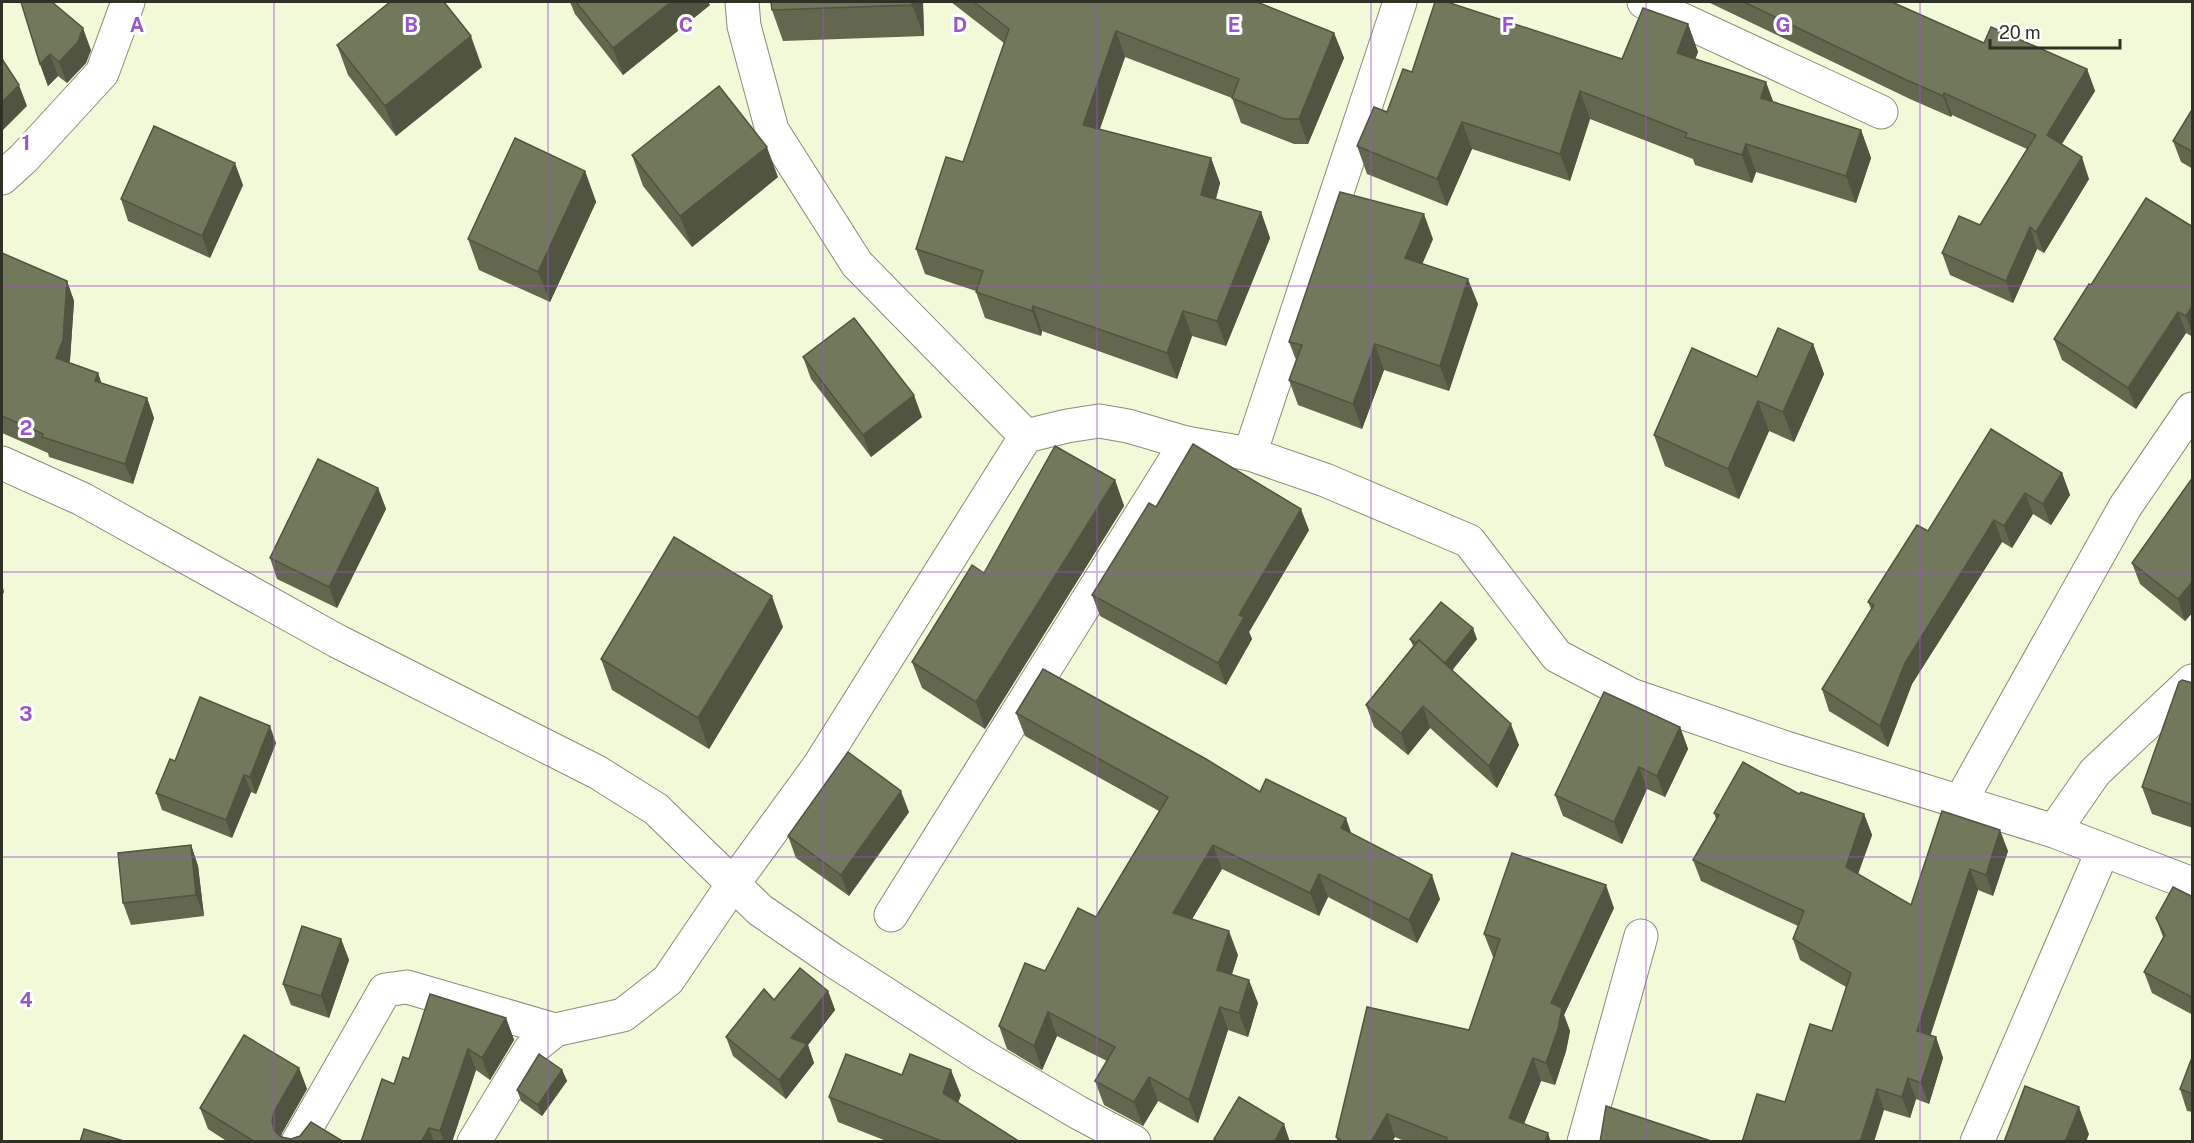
<svg xmlns="http://www.w3.org/2000/svg" width="2194" height="1143" font-family="'Public Sans',sans-serif">
<style>
.lines{fill:none;stroke-linecap:round;stroke-linejoin:round}
.minor-casing{stroke:#888e71;stroke-width:35}
.tertiary-casing{stroke:#888e71;stroke-width:35}
.minor{stroke:#fff;stroke-width:33}
.tertiary{stroke:#fff;stroke-width:33}
.wall{fill:#62674e}
.shaded-wall{fill:#505440}
.building{fill:#72785b;stroke:#505440;stroke-width:1.5}
.grid{fill:none;stroke:#9955c9;stroke-width:1.5;stroke-opacity:0.55}
.grid-label{font-size:20px;text-anchor:middle;font-weight:bold;fill:#9955c9;stroke:#fff;stroke-width:6;stroke-linejoin:round;paint-order:stroke}
</style>
<rect width="100%" height="100%" fill="#f2f9d9"/>
<g class="lines">
<g class="minor-casing">
<g id="minor">
<path d="M742 2 744 26 772 130 857 264 1026 436"/>
<path d="M1644 2 1881 112"/>
<path d="M2 178 24 158 102 73 128 2"/>
<path d="M1250 454 1400 2"/>
<path d="M1960 802 2125 507 2192 409"/>
<path d="M2054 831 2095 772 2192 681"/>
<path d="M891 915 1186 443"/>
<path d="M298 1142 385 990 407 987 555 1030 623 1015 668 980 733 884 819 766 1026 436 1067 426 1099 421 1128 426 1186 443 1250 454 1325 480 1469 541 1557 656 1631 695 1786 748 2054 831 2192 884"/>
<path d="M474 1142 530 1050 555 1030"/>
<path d="M1584 1142 1641 936"/>
<path d="M1977 1142 2103 850"/>
</g>
</g>
<g class="tertiary-casing">
<path id="tertiary" d="M2 463 82 499 337 641 597 772 656 809 760 910 834 961 982 1056 1079 1113 1134 1142"/>
</g>
<use href="#minor" class="minor"/>
<use href="#tertiary" class="tertiary"/>
</g>
<g class="wall">
<path d="M21 2 91 50 86 63 67 83 58 76 48 86 40 64Z"/>
<path d="M570 2H708L710 5 623 75 575 14Z"/>
<path d="M771 2H923L924 36 783 41 772 10Z"/>
<path d="M951 2H1257L1334 33 1344 58 1308 144H1294L1241 123 1232 98 1125 57 1100 129 1211 158 1220 183 1216 199 1261 212 1270 238 1226 346 1192 336 1177 379 1042 331 1041 336 985 318 976 292V291L925 274 916 249 963 162 1004 43Z"/>
<path d="M1708 2H1892L1984 43 2087 69 2095 91 2062 144 2089 179 2044 253 2037 249 2013 303 1950 275 1942 253 1980 225 2027 149 1952 115 1951 117 1910 99Z"/>
<path d="M1688 24 1698 52 1695 59 1774 102 1861 130 1871 158 1856 203 1756 172 1752 183 1695 165 1693 159 1590 119 1570 181 1472 149 1447 206 1367 174 1357 146 1387 112 1412 72 1622 59Z"/>
<path d="M337 45 482 67 396 136 348 75Z"/>
<path d="M2193 108V169L2181 162 2173 141Z"/>
<path d="M632 155 778 177 692 247 643 186Z"/>
<path d="M585 171 596 202 550 302 479 270 468 239Z"/>
<path d="M243 185 210 258 128 221 121 199Z"/>
<path d="M2193 227V337L2186 333 2136 409 2062 360 2054 339 2091 285Z"/>
<path d="M1433 239 1422 264 1478 304 1449 391 1384 370 1362 429 1298 405 1289 380 1296 360 1289 342Z"/>
<path d="M2 253 67 281 74 301 70 360 69 363 98 373 101 383 147 398 154 418 133 484 49 457 48 453 2 433Z"/>
<path d="M1813 344 1824 374 1794 442 1769 431 1739 499 1665 466 1654 435Z"/>
<path d="M803 357 922 417 871 457 811 379Z"/>
<path d="M2062 473 2070 495 2051 525 2033 514 2012 548 2002 542 1912 684 1888 747 1829 711 1822 689 1871 609 1868 602 1928 531Z"/>
<path d="M2193 477V612L2185 621 2140 584 2132 563Z"/>
<path d="M1115 480 1124 506 985 729 922 688 912 662 984 573Z"/>
<path d="M378 488 386 509 337 608 277 579 270 558Z"/>
<path d="M1156 507 1309 530 1249 632 1252 639 1226 685 1100 616 1092 595Z"/>
<path d="M783 627 709 749 612 690 601 659Z"/>
<path d="M1410 639H1477L1452 670 1519 745 1497 788 1430 728 1408 755 1374 727 1366 705 1413 646Z"/>
<path d="M2193 683V828L2152 814 2142 787Z"/>
<path d="M1016 713 1260 792 1352 834 1440 899 1417 943 1328 897 1319 916 1222 869 1192 919 1238 955 1232 974 1258 1003 1248 1037 1228 1030 1198 1123 1158 1101 1143 1126 1104 1105 1095 1081 1107 1061 1057 1036 1042 1070 1007 1049 999 1026 1045 971 1096 917 1159 811 1025 736Z"/>
<path d="M1680 727 1688 749 1665 797 1647 789 1622 844 1563 816 1555 795Z"/>
<path d="M276 743 256 794 251 792 232 838 162 810 156 793 175 761Z"/>
<path d="M1799 794 1864 814 1872 835 1858 874 1911 905 1942 811 2008 851 1993 896 1978 890 1930 1036 1936 1037 1943 1058 1929 1104 1916 1099 1910 1118 1884 1110 1785 1102 1832 1031 1846 987 1800 960 1793 939 1798 926 1701 881 1693 860 1716 819 1714 813Z"/>
<path d="M909 812 849 896 796 858 788 836Z"/>
<path d="M191 845 198 866 204 916 131 925 123 903Z"/>
<path d="M2193 897V1015L2152 993 2144 972 2163 937 2156 918Z"/>
<path d="M1614 908 1564 1015 1570 1031 1566 1051 1555 1085 1541 1081 1524 1124 1551 1142H1406L1395 1137 1392 1142H1338L1336 1137 1469 1030 1494 957H1493L1484 934Z"/>
<path d="M341 939 349 960 329 1018 291 1005 283 984Z"/>
<path d="M828 991 835 1010 808 1045 814 1063 786 1099 733 1056 726 1037 774 1000Z"/>
<path d="M506 1018 514 1040 490 1080 476 1070 452 1142H361L394 1084Z"/>
<path d="M2193 1055V1112L2187 1111 2180 1089Z"/>
<path d="M299 1068 307 1089 282 1133 281 1136 291 1139 344 1142H228L208 1129 200 1108Z"/>
<path d="M562 1070 567 1081 542 1116 521 1101 517 1090Z"/>
<path d="M902 1075 961 1095 958 1103 1020 1142H889L838 1122 829 1097Z"/>
</g>
<g class="shaded-wall">
<path d="M671 2H708L710 5 623 75 613 48Z"/>
<path d="M912 2H923L924 36 912 5Z"/>
<path d="M1688 24 1698 52 1687 80 1677 53Z"/>
<path d="M83 28 91 50 86 63 67 83 59 62Z"/>
<path d="M1116 31 1125 57 1092 150 1083 125Z"/>
<path d="M1334 33 1344 58 1308 144 1299 119Z"/>
<path d="M471 36 482 67 396 136 385 106Z"/>
<path d="M50 54 58 76 48 86 40 64Z"/>
<path d="M2087 69 2095 91 2054 156 2047 135Z"/>
<path d="M1766 82 1776 109 1761 98Z"/>
<path d="M19 85 27 106 2 131V102Z"/>
<path d="M1580 91 1590 119 1570 181 1560 154Z"/>
<path d="M1944 93 1952 115 1951 117 1943 96Z"/>
<path d="M1462 122 1472 149 1447 206 1437 179Z"/>
<path d="M1861 130 1871 158 1856 203 1846 176Z"/>
<path d="M1746 144 1756 172 1752 183 1742 155Z"/>
<path d="M767 147 778 177 692 247 680 216Z"/>
<path d="M2082 157 2089 179 2044 253 2036 232Z"/>
<path d="M1211 158 1220 183 1210 220 1201 195Z"/>
<path d="M235 163 243 185 210 258 202 236Z"/>
<path d="M585 171 596 202 550 302 538 272Z"/>
<path d="M1261 212 1270 238 1226 346 1217 321Z"/>
<path d="M1424 214 1433 239 1414 283 1405 258Z"/>
<path d="M2030 227 2037 249 2013 303 2006 281Z"/>
<path d="M1468 279 1478 304 1449 391 1440 366Z"/>
<path d="M67 281 74 301 70 360 63 378 56 358Z"/>
<path d="M2193 305V335L2186 316Z"/>
<path d="M1033 306 1042 331 1041 336 1032 311Z"/>
<path d="M1183 311 1192 336 1177 379 1167 353Z"/>
<path d="M2178 312 2186 333 2136 409 2128 388Z"/>
<path d="M1375 344 1384 370 1362 429 1353 404Z"/>
<path d="M1813 344 1824 374 1794 442 1783 412Z"/>
<path d="M98 373 105 393 95 381Z"/>
<path d="M914 395 922 417 871 457 863 435Z"/>
<path d="M147 398 154 418 133 484 125 464Z"/>
<path d="M1758 401 1769 431 1739 499 1728 469Z"/>
<path d="M2062 473 2070 495 2051 525 2043 504Z"/>
<path d="M1115 480 1124 506 985 729 976 702Z"/>
<path d="M378 488 386 509 337 608 329 587Z"/>
<path d="M2025 493 2033 514 2012 548 2004 526Z"/>
<path d="M1301 509 1309 530 1249 632 1252 639 1226 685 1218 663 1239 615Z"/>
<path d="M1994 520 2002 542 1912 684 1888 747 1880 726 1905 663Z"/>
<path d="M2193 581V612L2185 621 2178 599Z"/>
<path d="M2 584 4 592 2 596Z"/>
<path d="M772 596 783 627 709 749 698 718Z"/>
<path d="M1473 628 1477 639 1447 677 1443 665Z"/>
<path d="M1423 706 1430 728 1408 755 1401 733Z"/>
<path d="M1511 724 1519 745 1497 788 1489 766Z"/>
<path d="M270 726 276 743 256 794 250 777Z"/>
<path d="M1680 727 1688 749 1665 797 1657 776Z"/>
<path d="M1639 767 1647 789 1622 844 1614 822Z"/>
<path d="M244 775 251 792 232 838 226 820Z"/>
<path d="M901 791 909 812 849 896 841 875Z"/>
<path d="M1864 814 1872 835 1853 888 1846 867Z"/>
<path d="M1346 818 1354 841 1341 828Z"/>
<path d="M2000 830 2008 851 1993 896 1986 875Z"/>
<path d="M191 845 198 866 204 916 196 895Z"/>
<path d="M1213 845 1222 869 1182 936 1173 913Z"/>
<path d="M1970 869 1978 890 1925 1052 1917 1031Z"/>
<path d="M1319 874 1328 897 1319 916 1310 893Z"/>
<path d="M1432 875 1440 899 1417 943 1409 920Z"/>
<path d="M1606 885 1614 908 1564 1015 1570 1031 1566 1051 1555 1085 1546 1063 1551 1003Z"/>
<path d="M1229 931 1238 955 1226 993 1217 970Z"/>
<path d="M341 939 349 960 329 1018 321 996Z"/>
<path d="M1249 980 1258 1003 1248 1037 1239 1013Z"/>
<path d="M828 991 835 1010 808 1045 814 1063 786 1099 779 1080 791 1038Z"/>
<path d="M1220 1007 1228 1030 1198 1123 1189 1100Z"/>
<path d="M1048 1012 1057 1036 1042 1070 1034 1046Z"/>
<path d="M506 1018 514 1040 490 1080 482 1058Z"/>
<path d="M1936 1037 1943 1058 1929 1104 1921 1083Z"/>
<path d="M468 1049 476 1070 452 1142H444L440 1131Z"/>
<path d="M1533 1058 1541 1081 1517 1141 1509 1118Z"/>
<path d="M299 1068 307 1089 282 1133 280 1142H278L272 1121 274 1112Z"/>
<path d="M562 1070 567 1081 542 1116 538 1105Z"/>
<path d="M951 1070 961 1095 952 1118 943 1093Z"/>
<path d="M1149 1077 1158 1101 1143 1126 1134 1102Z"/>
<path d="M1908 1078 1916 1099 1910 1118 1902 1097Z"/>
<path d="M1877 1089 1884 1110 1874 1142H1860Z"/>
<path d="M2079 1107 2089 1134 2086 1142H2065Z"/>
<path d="M1387 1114 1395 1137 1392 1142H1371Z"/>
<path d="M1284 1124 1290 1142H1274Z"/>
<path d="M429 1128 434 1142H421Z"/>
<path d="M1548 1133 1551 1142H1545Z"/>
</g>
<g class="building">
<path d="M21 2H52L83 28 78 42 59 62 50 54 40 64Z"/>
<path d="M390 2H444L471 36 385 106 337 45Z"/>
<path d="M576 2H671L613 48Z"/>
<path d="M771 2H912V5L772 10Z"/>
<path d="M974 2H1257L1334 33 1299 119H1285L1232 98 1239 79 1116 31 1083 125 1211 158 1201 195 1261 212 1217 321 1183 311 1167 353 1033 306 1032 311 976 292 983 271 916 249 946 157 963 162 1009 29Z"/>
<path d="M1435 2H1447L1622 59 1643 8 1688 24 1677 53 1766 82 1761 98 1861 130 1846 176 1746 144 1742 155 1685 137 1687 133 1580 91 1560 154 1462 122 1437 179 1357 146 1374 107 1387 112 1403 69 1412 72Z"/>
<path d="M1744 2H1892L1984 43 1991 27 2087 69 2047 135 2082 157 2036 232 2030 227 2006 281 1942 253 1959 216 1980 225 2036 135 1944 93 1943 96 1902 78Z"/>
<path d="M2 59 19 85 2 102Z"/>
<path d="M719 86 767 147 680 216 632 155Z"/>
<path d="M2193 108V152L2173 141Z"/>
<path d="M154 126 235 163 202 236 121 199Z"/>
<path d="M515 138 585 171 538 272 468 239Z"/>
<path d="M1340 192 1424 214 1405 258 1468 279 1440 366 1375 344 1353 404 1289 380 1302 345 1289 342Z"/>
<path d="M2146 198 2193 227V305L2186 316 2178 312 2128 388 2054 339 2089 284 2091 285Z"/>
<path d="M2 253 67 281 63 340 56 358 98 373 95 381 147 398 125 464 42 437 43 434 2 416Z"/>
<path d="M854 318 914 395 863 435 803 357Z"/>
<path d="M1778 328 1813 344 1783 412 1758 401 1728 469 1654 435 1692 348 1757 377Z"/>
<path d="M1991 429 2062 473 2043 504 2025 493 2004 526 1994 520 1905 663 1880 726 1822 689 1874 605 1868 602 1917 525 1928 531Z"/>
<path d="M1193 444 1301 509 1239 615 1244 617 1218 663 1092 595 1149 503 1156 507Z"/>
<path d="M1055 446 1115 480 976 702 912 662 972 565 984 573Z"/>
<path d="M318 459 378 488 329 587 270 558Z"/>
<path d="M2193 477V581L2178 599 2132 563Z"/>
<path d="M674 537 772 596 698 718 601 659Z"/>
<path d="M1441 602 1473 628 1445 663 1419 640 1416 643 1410 639Z"/>
<path d="M1419 640 1511 724 1489 766 1423 706 1401 733 1366 705Z"/>
<path d="M1043 669 1206 759 1260 792 1266 779 1346 818 1341 828 1432 875 1409 920 1319 874 1310 893 1213 845 1173 913 1229 931 1217 970 1249 980 1239 1013 1220 1007 1189 1100 1149 1077 1134 1102 1095 1081 1115 1047 1048 1012 1034 1046 999 1026 1025 963 1045 971 1078 908 1096 917 1168 797 1016 713Z"/>
<path d="M2182 680 2193 683V805L2142 787 2179 682Z"/>
<path d="M1604 692 1680 727 1657 776 1639 767 1614 822 1555 795Z"/>
<path d="M200 697 270 726 250 777 244 775 226 820 156 793 170 759 175 761Z"/>
<path d="M848 752 901 791 841 875 788 836Z"/>
<path d="M1743 762 1799 794 1801 792 1864 814 1846 867 1911 905 1942 811 2000 830 1986 875 1970 869 1917 1031 1936 1037 1921 1083 1908 1078 1902 1097 1877 1089 1860 1142H1742L1757 1094 1785 1102 1810 1024 1832 1031 1851 973 1793 939 1804 911 1693 860 1719 815 1714 813Z"/>
<path d="M191 845 196 895 123 903 118 853Z"/>
<path d="M1512 853 1606 885 1551 1003 1562 1008 1558 1029 1546 1063 1533 1058 1509 1118 1548 1133 1545 1142H1445L1447 1138 1387 1114 1371 1142H1344L1336 1137 1367 1007 1469 1030 1500 939 1484 934Z"/>
<path d="M2173 887 2193 897V998L2144 972 2165 935 2156 918Z"/>
<path d="M302 926 341 939 321 996 283 984Z"/>
<path d="M800 968 828 991 791 1038 807 1044 779 1080 726 1037 764 989 774 1000Z"/>
<path d="M430 994 506 1018 482 1058 468 1049 440 1131 429 1128 421 1142H361L382 1079 394 1084 403 1057 409 1059Z"/>
<path d="M244 1035 299 1068 274 1112 272 1121 274 1130 281 1137 291 1139 300 1136 311 1122 344 1142H255L200 1108Z"/>
<path d="M539 1054 562 1070 538 1105 517 1090Z"/>
<path d="M846 1054 902 1075 910 1054 951 1070 943 1093 1020 1142H944L829 1097Z"/>
<path d="M2193 1055V1094L2180 1089Z"/>
<path d="M2025 1086 2079 1107 2065 1142H2004Z"/>
<path d="M1239 1097 1284 1124 1274 1142H1218L1214 1139Z"/>
<path d="M1606 1106 1714 1142H1600Z"/>
<path d="M84 1129 127 1142H80Z"/>
</g>
<path class="grid" d="M274 2V1142M548 2V1142M823 2V1142M1097 2V1142M1371 2V1142M1646 2V1142M1920 2V1142M2 286H2192M2 572H2192M2 857H2192"/>
<g class="grid-label">
<text x="137" y="32">A</text>
<text x="411" y="32">B</text>
<text x="686" y="32">C</text>
<text x="960" y="32">D</text>
<text x="1234" y="32">E</text>
<text x="1508" y="32">F</text>
<text x="1783" y="32">G</text>
<text x="26" y="150">1</text>
<text x="26" y="435">2</text>
<text x="26" y="721">3</text>
<text x="26" y="1007">4</text>
</g>
<rect width="2194" height="1143" fill="none" stroke="#2e3124" stroke-width="6"/>
<path d="M1990 39v9h130v-9" fill="none" stroke="#2e3124" stroke-width="3"/>
<text x="1999" y="39" font-size="18" fill="#2e3124" stroke="#ffffff" stroke-width="4.5" paint-order="stroke">20 m</text>
</svg>
